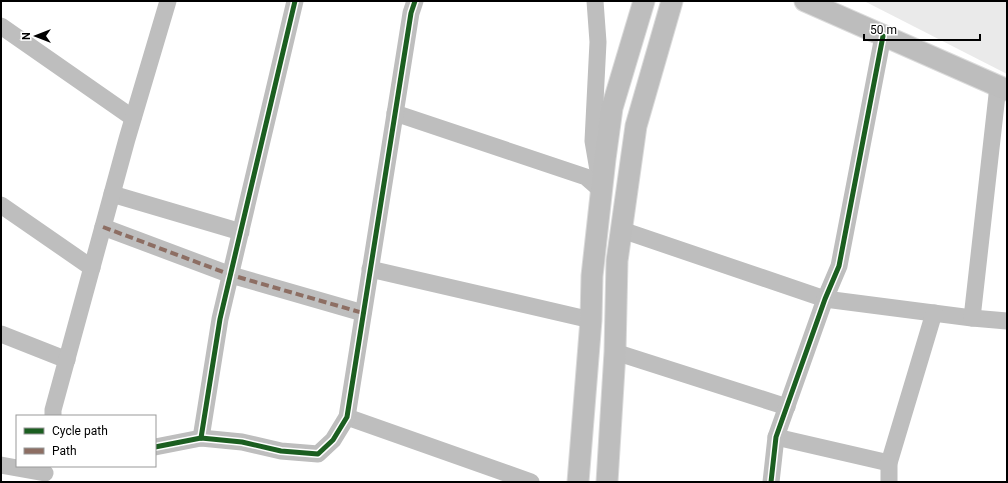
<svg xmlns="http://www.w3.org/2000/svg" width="1008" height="483" font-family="Roboto,sans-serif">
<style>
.green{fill:#eaeaea}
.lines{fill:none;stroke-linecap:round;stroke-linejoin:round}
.major-casing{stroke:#dbdbdb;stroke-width:23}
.minor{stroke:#bebebe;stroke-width:17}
.major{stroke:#bdbdbd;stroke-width:21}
.quiet{stroke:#8d6e63;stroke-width:4;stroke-dasharray:8 4;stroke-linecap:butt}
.cycleway-casing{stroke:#fff;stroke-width:8}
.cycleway{stroke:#1b5e20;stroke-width:5}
</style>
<rect width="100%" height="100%" fill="#fff"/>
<path class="green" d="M866 1H1007V74L866 2Z"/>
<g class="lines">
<g class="major-casing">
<g id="major">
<path d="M805 1 1007 90"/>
<path d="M578 482 591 320 592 276 605 159 612 108 644 1"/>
<path d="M607 482 615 352 617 261 636 126 672 1"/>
</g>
</g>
<g class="minor">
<path d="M595 1 598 42 593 141 599 176"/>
<path d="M1 26 133 118"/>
<path d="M395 113 586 177 602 191"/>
<path d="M112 194 241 232"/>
<path d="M1 205 92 268"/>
<path d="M103 227 231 275 363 313"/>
<path d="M622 230 825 299 972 318 1007 321"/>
<path d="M370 269 591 320"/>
<path d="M972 318 998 86"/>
<path d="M1 334 67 360"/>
<path d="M615 352 787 407"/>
<path d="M53 416V410L127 139 168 1"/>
<path d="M347 417 531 482"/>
<path d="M776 437 889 463"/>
<path d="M201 438 220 319 295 1"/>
<path d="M155 447 201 438 242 442 281 451 318 454 333 440 347 417 411 13 415 1"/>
<path d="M1 465 45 473"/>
<path d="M771 482 776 437 825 299 839 266 883 36"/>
<path d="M889 482V463L934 313"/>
</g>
<use href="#major" class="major"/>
<path class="quiet" d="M103 227 231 275 363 313"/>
<g class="cycleway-casing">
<g id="cycleway">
<path d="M201 438 220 319 295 1"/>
<path d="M155 447 201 438 242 442 281 451 318 454 333 440 347 417 411 13 415 1"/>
<path d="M771 482 776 437 825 299 839 266 883 36"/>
</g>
</g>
<use href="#cycleway" class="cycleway"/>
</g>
<rect width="1008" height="483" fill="none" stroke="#000000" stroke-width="4"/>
<rect x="16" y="415" width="140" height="52" fill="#ffffff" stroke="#999999"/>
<rect x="24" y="428" width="20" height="6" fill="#1b5e20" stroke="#999999"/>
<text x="52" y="435" font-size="12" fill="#000000">Cycle path</text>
<rect x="24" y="448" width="20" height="6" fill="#8d6e63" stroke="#999999"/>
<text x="52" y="455" font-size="12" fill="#000000">Path</text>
<g transform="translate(36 36) rotate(270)" stroke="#ffffff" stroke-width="3" paint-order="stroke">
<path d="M0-3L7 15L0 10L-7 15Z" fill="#000000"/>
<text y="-6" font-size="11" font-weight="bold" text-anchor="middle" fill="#000000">N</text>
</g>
<path d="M864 34v6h116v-6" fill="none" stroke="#000000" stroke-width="2"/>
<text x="870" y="34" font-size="12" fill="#000000" stroke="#ffffff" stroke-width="3" paint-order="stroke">50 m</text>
</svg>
